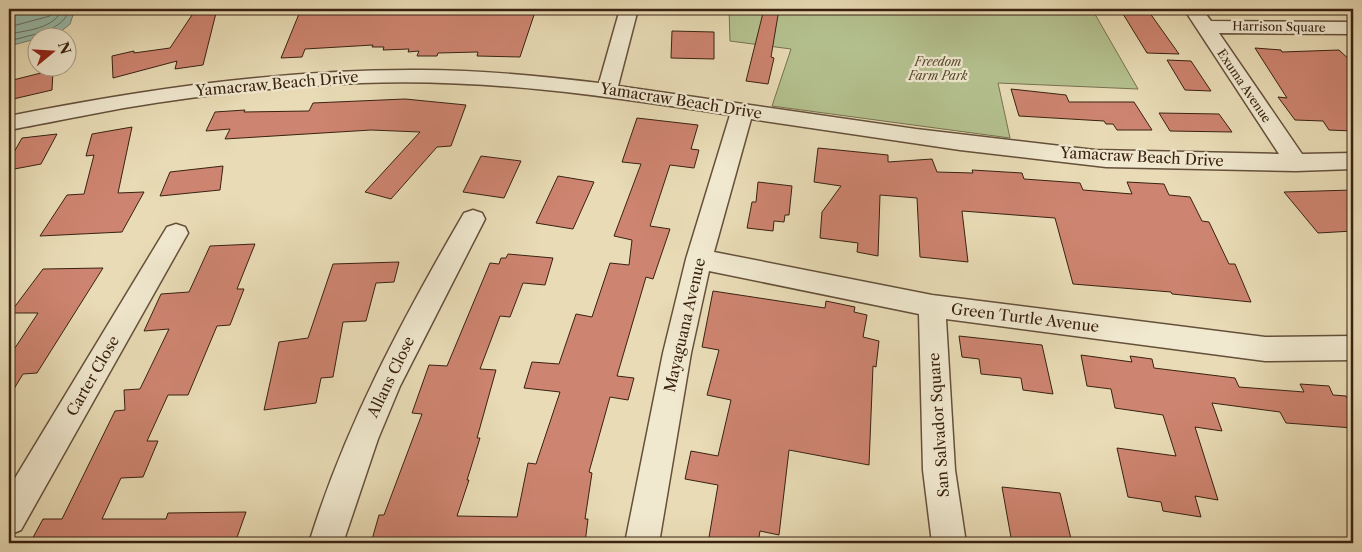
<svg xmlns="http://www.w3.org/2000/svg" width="1362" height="552" font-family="'Libre Caslon Text',serif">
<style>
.green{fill:#b4c18f;stroke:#767250}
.water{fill:#98bbaa;stroke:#727e6d}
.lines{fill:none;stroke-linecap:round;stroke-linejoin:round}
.shore{stroke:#686e5e;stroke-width:1}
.building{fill:#cd8470;stroke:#392211}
.street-casing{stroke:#65503a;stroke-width:3}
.street{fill:#f0e8cf;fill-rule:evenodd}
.labels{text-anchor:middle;stroke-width:4.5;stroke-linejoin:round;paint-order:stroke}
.far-street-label{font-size:12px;fill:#392211;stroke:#f0e8cf}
.far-park-label{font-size:12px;font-style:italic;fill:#584a30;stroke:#f0e8cf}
.street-label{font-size:15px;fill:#392211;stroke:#f0e8cf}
</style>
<rect width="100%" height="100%" fill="#e8dbb5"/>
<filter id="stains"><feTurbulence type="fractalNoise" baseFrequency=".004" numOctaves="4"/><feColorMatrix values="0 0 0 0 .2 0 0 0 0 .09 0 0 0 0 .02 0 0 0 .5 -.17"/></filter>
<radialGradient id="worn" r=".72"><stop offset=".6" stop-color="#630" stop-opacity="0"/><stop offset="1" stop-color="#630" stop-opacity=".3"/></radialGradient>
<path class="green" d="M729 9H1092L1138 89 998 83 1010 138 772 106 791 49 730 41Z"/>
<path class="water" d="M9 9H75L70 24 59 33 9 46Z"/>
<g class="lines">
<g class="shore">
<path d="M9 27 50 16 55 9"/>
<path d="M9 34C29 30 53 29 63 9"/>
<path d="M9 41 36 34 44 36C54 23 62 28 70 9"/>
</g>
</g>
<g class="building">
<path d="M196 9H217L203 65 175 69 177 61 113 78 112 56 134 51V53L170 48Z"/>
<path d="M301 9H536L520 57 477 56 478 52 438 53 437 56H417L419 51 408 52 409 49 383 50 384 47H372L373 45 305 49 302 57 281 58Z"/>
<path d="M764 9H779L771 57 774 58 768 84 746 81Z"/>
<path d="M1120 9H1147L1179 54 1147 53Z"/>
<path d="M672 31 714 32V59L671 58Z"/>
<path d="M1255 48 1281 50 1282 52 1339 50 1353 63V131L1329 130 1323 121 1295 120 1278 97 1287 98Z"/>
<path d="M1167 60 1191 61 1211 91 1185 90Z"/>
<path d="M53 70 52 90 9 100V81Z"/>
<path d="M1011 89 1066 95 1069 102H1134L1152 130H1117L1113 124H1106L1104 121 1019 116Z"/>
<path d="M405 99 466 105 451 146 437 147 391 199 365 192 420 132 371 130 225 139 230 129 206 131 215 112 245 110 244 112 309 111 313 103Z"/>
<path d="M1159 113 1219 114 1232 132 1170 131Z"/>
<path d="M637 118 698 125 691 149 699 150 694 168 670 165 650 226 670 229 653 279 646 277 617 376 634 378 628 400 610 397 589 472 592 473 585 519H588L585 543H371L379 515H384L422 414 412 413 429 365 447 366 490 263 499 264 501 258H506L508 254 553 258 545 285 523 283 510 317 500 316 480 369 496 370 477 438H480L467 480H469L457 516 517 517 528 463 536 464 560 392 524 388 532 362 559 364 576 314 592 317 610 263 629 265 632 240 614 236 641 164 622 162Z"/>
<path d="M132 127 118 193 144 192 122 232 40 236 67 195 84 194 94 155 86 156 92 134Z"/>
<path d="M57 134 41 164 9 170V161L22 138Z"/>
<path d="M818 148 888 155V162L932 159 937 172 973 173 972 170 1022 173 1024 179 1080 183 1083 190 1132 194 1127 182 1164 184 1169 195 1190 197 1202 221 1209 222 1229 264H1235L1251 302 1172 294 1171 292 1073 284 1055 218 962 211 968 262 920 257 917 198 880 195 878 256 857 252 858 243 820 238 822 212 841 186 814 182Z"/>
<path d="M481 156 521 161 504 198 463 192Z"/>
<path d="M223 166 220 190 160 196 170 172Z"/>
<path d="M558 176 594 182 573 229 536 223Z"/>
<path d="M758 182 792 186 789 215H785L784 222 774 221 773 231 747 228 752 202H756Z"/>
<path d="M1353 190V231L1318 233 1284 192Z"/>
<path d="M255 244 237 289H244L230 325 217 326 188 395H168L147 441H158L143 477 121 478 102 519H166L168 513 246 512 235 543H30L43 519H62L115 411 125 410 124 390 140 389 169 329 144 331 161 294 189 292 210 246Z"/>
<path d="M399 262 394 282 376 283 366 321 343 322 333 377 321 378 316 403 264 410 279 342 308 338 333 264Z"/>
<path d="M103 268 37 373 23 374 9 397V357L38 313H10L43 269Z"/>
<path d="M713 291 825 308 826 301 855 307 854 312 867 315 863 337 879 341 876 367 873 366 869 465 789 450 779 535 760 531 758 543H708L718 485 685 479 691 451 718 456 731 400 707 395 719 350 702 347Z"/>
<path d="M959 336 1042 345 1053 394 1023 390 1021 378 981 374 979 359 962 357Z"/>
<path d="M1081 355 1132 362 1130 356 1152 359 1154 368 1235 378 1239 387 1304 392 1300 384 1329 386 1333 395 1346 396 1353 408V428L1286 423 1280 412 1212 403 1222 431 1195 427 1218 500 1195 496 1201 517 1163 511 1161 502 1128 497 1117 448 1176 456 1163 415 1115 408 1111 389 1087 386Z"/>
<path d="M1002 487 1060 493 1072 543H1012Z"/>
</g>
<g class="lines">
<g class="street-casing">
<g id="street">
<path d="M620 9H638L618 86 916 129 1095 150 1279 154 1184 9H1202L1211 21 1353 22V34L1219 33 1302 154 1353 153V169L1296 171 1106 167 960 150 751 119 714 252 932 295 1265 337 1353 336V360L1265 361 946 319 955 470 966 543H932L923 470 919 314 709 271 691 353 659 543H625L663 353 686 259 730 115C608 96 485 78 361 83 282 86 202 95 124 108 85 115 47 123 9 130V116C145 89 283 69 421 70 481 70 540 76 599 83Z"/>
<path d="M473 210 482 213 485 219 400 386 378 439 343 543H309C345 426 403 318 464 213Z"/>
<path d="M176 224 185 227 188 233 21 530 9 535V488L167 227Z"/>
</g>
</g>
<use href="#street" class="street"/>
</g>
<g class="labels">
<g class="far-street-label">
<text transform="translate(1279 27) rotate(1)" y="4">Harrison Square</text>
<text transform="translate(1244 86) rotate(56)" y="4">Exuma Avenue</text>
</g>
<g class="far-park-label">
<text x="938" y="66">Freedom<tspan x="938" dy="14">Farm Park</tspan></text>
</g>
<g class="street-label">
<text transform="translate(277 84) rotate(-5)" y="5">Yamacraw Beach Drive</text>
<text transform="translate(681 101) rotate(9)" y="5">Yamacraw Beach Drive</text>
<text transform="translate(1142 157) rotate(3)" y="5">Yamacraw Beach Drive</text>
<text transform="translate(1025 318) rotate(7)" y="5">Green Turtle Avenue</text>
<text transform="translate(685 325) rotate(-77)" y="5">Mayaguana Avenue</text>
<text transform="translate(93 376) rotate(-60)" y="5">Carter Close</text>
<text transform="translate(391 377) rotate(-64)" y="5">Allans Close</text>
<text transform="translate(939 425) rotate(-94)" y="5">San Salvador Square</text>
</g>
</g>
<rect width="1362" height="552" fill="none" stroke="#e8dbb5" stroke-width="30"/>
<rect x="10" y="10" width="1342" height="532" fill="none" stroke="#392211" stroke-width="2.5"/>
<rect x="15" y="15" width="1332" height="522" fill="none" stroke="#392211"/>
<g transform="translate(52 52) rotate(72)"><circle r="24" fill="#f0e8cf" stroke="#a79983"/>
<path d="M0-4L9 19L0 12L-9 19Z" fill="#8f2418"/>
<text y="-8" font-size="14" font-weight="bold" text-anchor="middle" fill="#392211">N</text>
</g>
<rect width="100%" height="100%" filter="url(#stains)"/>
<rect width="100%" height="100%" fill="url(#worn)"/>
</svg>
